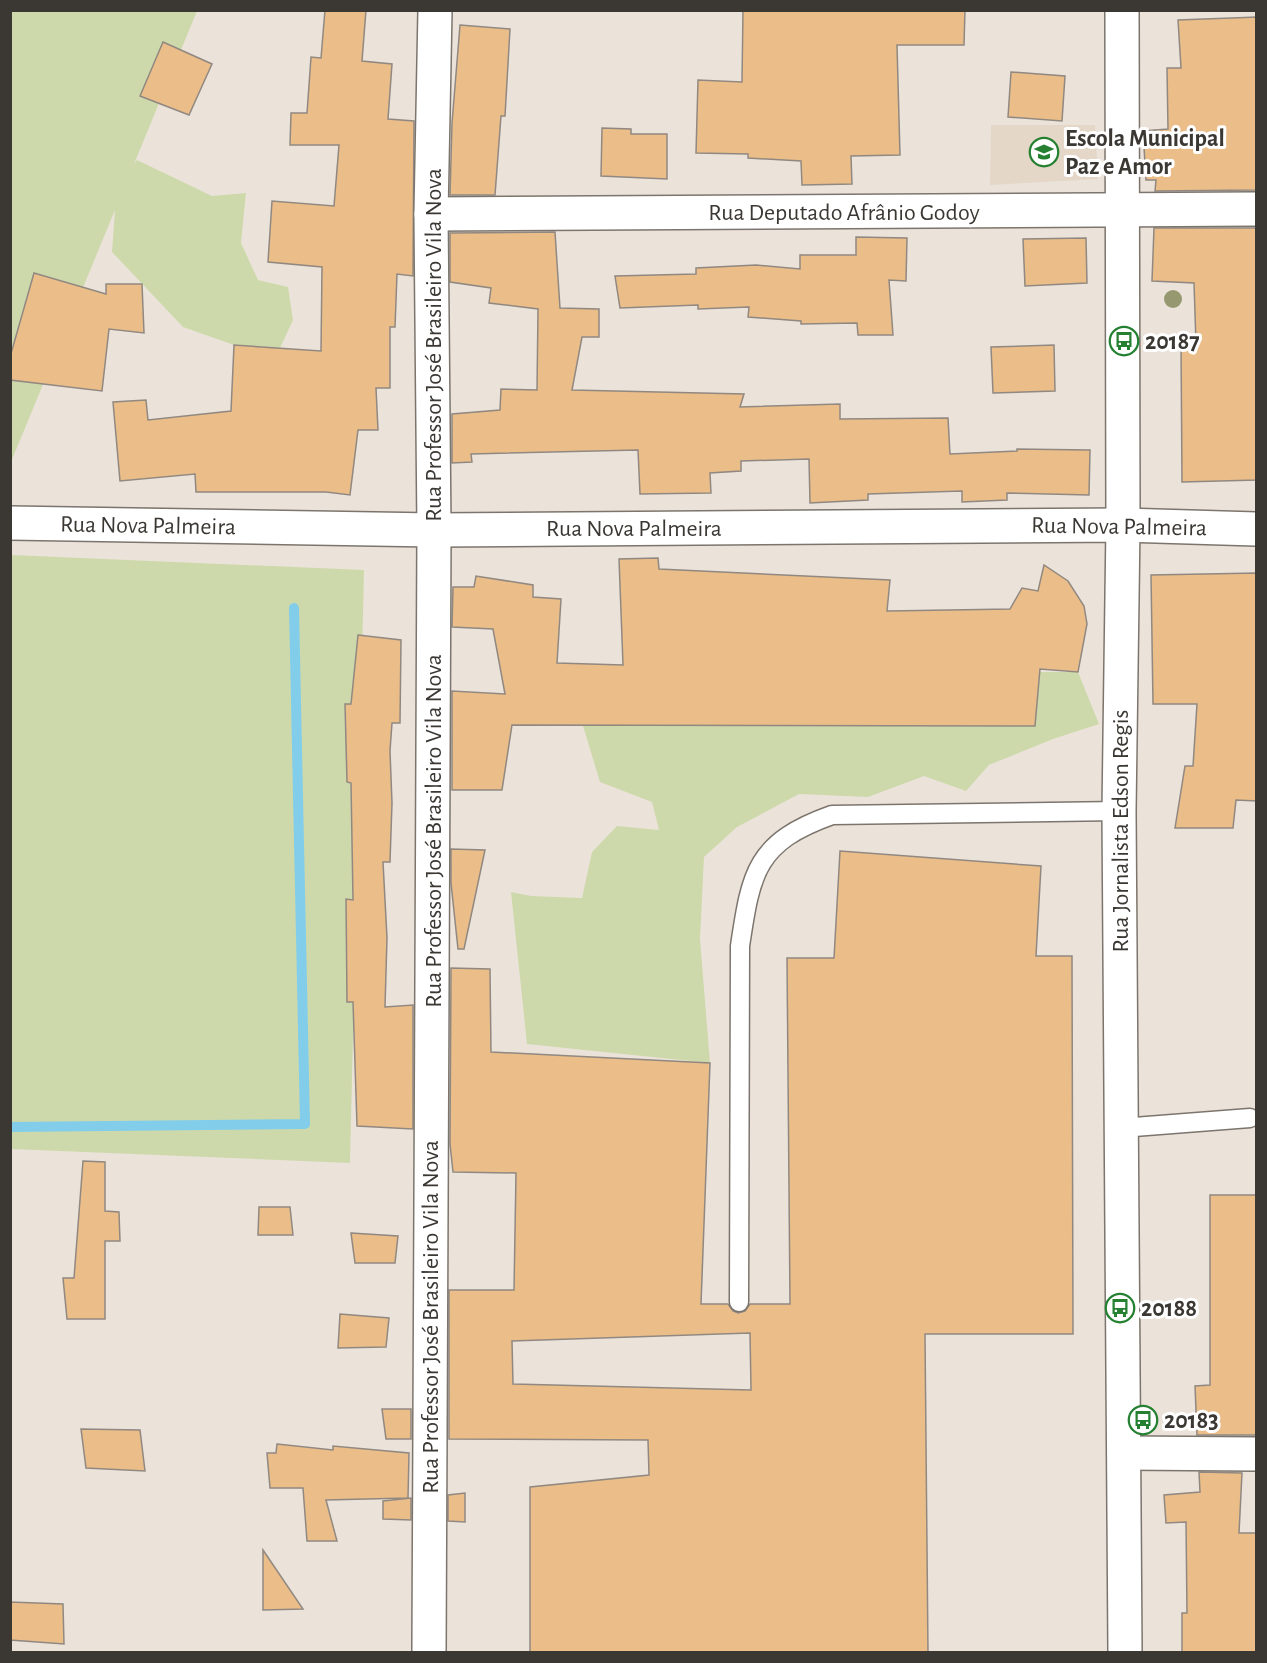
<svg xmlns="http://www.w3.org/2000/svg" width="1267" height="1663" font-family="'Alegreya Sans',sans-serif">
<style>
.built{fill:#e4d7c8}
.green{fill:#ced9ab}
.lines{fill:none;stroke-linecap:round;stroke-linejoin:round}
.stream{stroke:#82ceea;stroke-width:10}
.building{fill:#eabd89;stroke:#918981;stroke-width:1.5;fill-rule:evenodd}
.service-casing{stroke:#7c756d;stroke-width:21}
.minor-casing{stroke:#7c756d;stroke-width:36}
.service{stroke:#fff;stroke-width:18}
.minor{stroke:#fff;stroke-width:33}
.tree{fill:#96996f}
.labels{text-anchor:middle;stroke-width:6;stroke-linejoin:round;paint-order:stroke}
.poi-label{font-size:24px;font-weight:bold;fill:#3b3834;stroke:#fff;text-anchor:start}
.street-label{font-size:24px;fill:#3b3834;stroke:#fff}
</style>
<rect width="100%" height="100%" fill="#ebe3da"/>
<path class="built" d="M991 125H1095L1098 179 990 185Z"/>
<g class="green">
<path d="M11 11H197L134 164 137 160 212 196 246 193 241 243 258 280 288 287 293 320 280 348 234 345 183 327 112 252 115 210 11 462Z"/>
<path d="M11 555 364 570 350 1163 11 1149Z"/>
<path d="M1039 672H1078L1099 724 1053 739 989 765 966 791 924 776 868 797 799 794 737 827 704 857 700 939 710 1063 527 1044 511 892 531 896 582 898 592 852 617 826 659 830 652 802 600 782 583 726H1034Z"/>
</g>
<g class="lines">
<path class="stream" d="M10 1127 305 1124 294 608"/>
</g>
<g class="building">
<path d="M325 10H366L362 61 392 64 388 119 414 121 413 276 397 274 395 327H390V388H376L378 430H358L350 495 326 492H196L195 474 120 481 113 402 146 400 148 420 231 411 234 345 321 351 322 267 268 262 272 201 334 206 339 145H290L291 113H307L311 57 321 58Z"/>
<path d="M743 10H965L964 45H897L900 155 851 156 852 184 802 185 801 161 748 158V154L696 153 698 80 742 82Z"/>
<path d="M1257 17V190L1155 191 1156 180H1146L1143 131 1168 129 1167 68H1181L1178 20Z"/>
<path d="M460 25 510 29 505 116H501L495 195H450L452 123Z"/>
<path d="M163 42 212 64 189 115 140 96Z"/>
<path d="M1011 72 1065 76 1062 121 1008 117Z"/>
<path d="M602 128 631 129V134H667V179L601 176Z"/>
<path d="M1154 228H1257V480L1182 482 1181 344H1196L1194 283 1152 281Z"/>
<path d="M555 232 560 308 599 309V337H582L572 390 744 394 740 407 840 404V419L948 418 950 454 1017 451V449L1090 450 1089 495 1007 493V500L962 502V491L868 494V500L810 503 809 459 741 461V471L710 473 711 493 640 494 638 450 471 454 472 462 452 463V414L500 410 501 389 537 390 538 309 489 303 491 288 450 282V233Z"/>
<path d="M856 237 907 238 906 281 889 280 893 335H858L857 323 801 324V321L748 317 749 307 698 309V305L620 308 615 276 696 274V268L756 265 800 269V255H856Z"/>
<path d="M1086 238 1087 283 1025 286 1023 239Z"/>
<path d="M34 273 106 294V284H142L144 333 109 329 102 391 10 380V357Z"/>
<path d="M1054 345 1055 391 993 393 991 347Z"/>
<path d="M658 558 659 569 890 580 887 611 1010 609 1022 588 1038 591 1044 565 1068 581 1084 606 1087 624 1078 672 1040 669 1035 726 512 725 502 790H452V691L505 694 493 629 452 627 453 587H474L476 576 533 585V597L561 599 557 663 623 665 619 559Z"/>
<path d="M1257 573V801L1236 800 1233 828H1175L1185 766H1193L1197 704H1153L1151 575Z"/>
<path d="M358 635 401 640 400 723H392L390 751 392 803 390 862H383L387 938 385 1007 413 1005V1129L357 1126 353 1002H347L346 899 353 900 351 783 347 782 345 704H351Z"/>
<path d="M451 849 485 850 464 949H458L451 883Z"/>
<path d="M840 851 1041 866 1036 956H1072L1073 1334H925L928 1653H530V1487L649 1475 648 1440 449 1439V1290H514L516 1173 453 1172 450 1144 451 968 490 969 491 1052 710 1063 701 1304H728L733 1311 738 1313 745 1311 750 1304H790L787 958H834ZM750 1333 751 1390 513 1384 512 1341Z"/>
<path d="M83 1161 105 1162V1211L119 1212 120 1241H105V1319H67L63 1278H74Z"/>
<path d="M1210 1195H1257V1435H1197L1195 1386 1210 1385Z"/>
<path d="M259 1207H290L293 1235H258Z"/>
<path d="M351 1233 398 1236 395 1263H355Z"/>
<path d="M340 1314 389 1318 386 1347 338 1348Z"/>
<path d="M382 1409H411V1439H386Z"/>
<path d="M81 1429 140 1430 145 1471 86 1468Z"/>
<path d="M277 1444 333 1450V1446L409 1453 408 1498 326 1500 337 1541H307L303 1488H270L267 1453H276Z"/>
<path d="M1199 1472 1242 1473 1239 1533H1257V1653H1182V1613H1187L1186 1522 1166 1523 1164 1495 1200 1492Z"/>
<path d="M465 1493V1522L448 1521V1495Z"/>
<path d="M411 1498V1520L383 1519V1501Z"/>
<path d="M263 1550 303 1609 263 1610Z"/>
<path d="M10 1602 63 1604 64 1644 10 1640Z"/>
</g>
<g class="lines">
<g class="service-casing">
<g id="service">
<path d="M1121 1128 1250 1118"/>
<path d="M739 1302 740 946C751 872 756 842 832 815L1119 811"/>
</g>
</g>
<g class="minor-casing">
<g id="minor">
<path d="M1122 10 1123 525 1119 811 1125 1652"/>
<path d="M431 214 1256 209"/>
<path d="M10 523 434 530 1123 525 1256 529"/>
<path d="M1124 1453 1256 1454"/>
<path d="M429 1652 434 530 431 214 435 10"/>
</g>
</g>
<use href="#service" class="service"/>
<use href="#minor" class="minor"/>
</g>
<circle class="tree" cx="1173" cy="299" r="9"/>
<defs>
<g id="school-ring" transform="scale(1.5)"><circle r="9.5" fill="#fff" stroke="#258031" stroke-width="1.5"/><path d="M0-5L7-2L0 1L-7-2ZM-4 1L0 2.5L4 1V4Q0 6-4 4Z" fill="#258031"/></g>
<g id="bus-ring" transform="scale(1.5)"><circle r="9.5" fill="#fff" stroke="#258031" stroke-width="1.5"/><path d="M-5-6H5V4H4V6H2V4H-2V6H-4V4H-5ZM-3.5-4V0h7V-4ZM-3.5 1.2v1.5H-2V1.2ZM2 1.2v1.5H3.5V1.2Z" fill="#258031"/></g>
</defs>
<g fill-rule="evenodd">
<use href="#school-ring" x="1044" y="152"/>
<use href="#bus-ring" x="1124" y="341"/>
<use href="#bus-ring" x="1120" y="1308"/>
<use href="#bus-ring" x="1143" y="1420"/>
</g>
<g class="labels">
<g class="poi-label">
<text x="1065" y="146">Escola Municipal<tspan x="1065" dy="28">Paz e Amor</tspan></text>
<text x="1145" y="349">20187</text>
<text x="1141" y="1316">20188</text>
<text x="1164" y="1428">20183</text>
</g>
<g class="street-label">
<text x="844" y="220">Rua Deputado Afrânio Godoy</text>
<text transform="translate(433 345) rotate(-90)" y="8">Rua Professor José Brasileiro Vila Nova</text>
<text transform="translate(148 525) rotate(1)" y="8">Rua Nova Palmeira</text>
<text transform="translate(1119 526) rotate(1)" y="8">Rua Nova Palmeira</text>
<text x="634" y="536">Rua Nova Palmeira</text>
<text transform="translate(433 831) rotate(-90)" y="8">Rua Professor José Brasileiro Vila Nova</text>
<text transform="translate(1120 831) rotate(-90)" y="8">Rua Jornalista Edson Regis</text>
<text transform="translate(430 1317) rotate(-90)" y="8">Rua Professor José Brasileiro Vila Nova</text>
</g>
</g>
<rect width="1267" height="1663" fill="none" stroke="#3b3834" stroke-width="24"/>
</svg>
